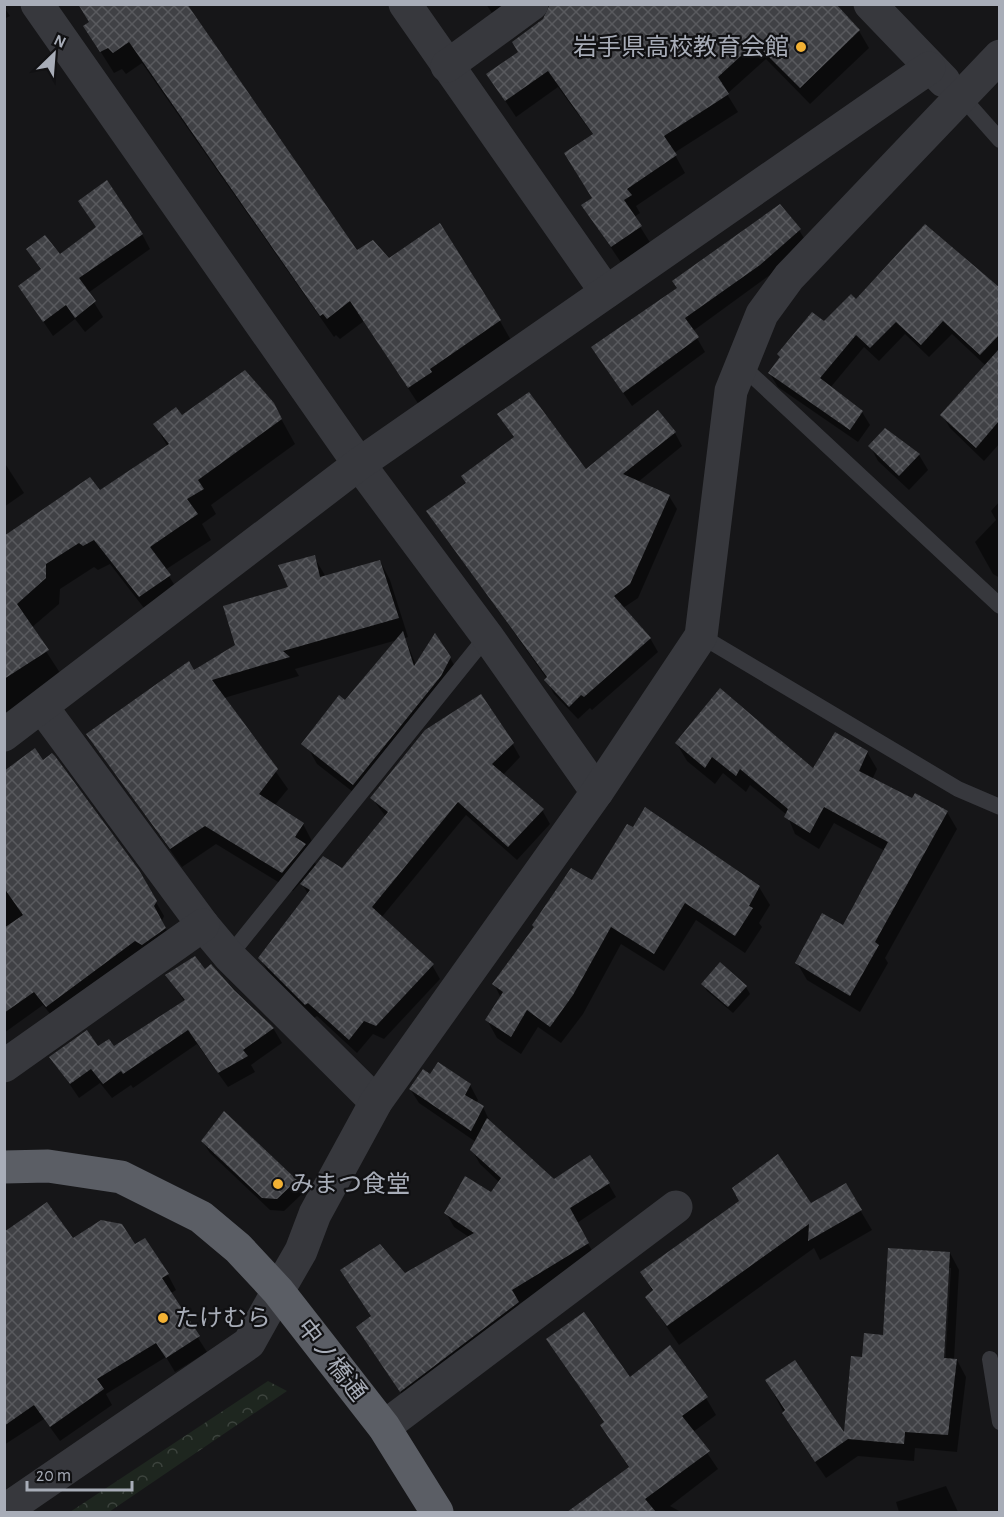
<svg xmlns="http://www.w3.org/2000/svg" width="1004" height="1517" font-family="'Alegreya Sans','Noto Sans JP',sans-serif">
<style>
.forest{fill:url(#forest-crowns)}
.shadow{fill:#0007;fill-rule:evenodd}
.building{fill:url(#building-cross-hatch)}
.lines{fill:none;stroke-linecap:round;stroke-linejoin:round}
.service{stroke:#37383d;stroke-width:16}
.minor{stroke:#37383d;stroke-width:33}
.tertiary{stroke:#37383d;stroke-width:33}
.trunk{stroke:#5b5e65;stroke-width:33}
.poi-dot{fill:#f2b134;stroke:#111113;stroke-width:2}
.labels{text-anchor:middle;stroke-width:4.5;stroke-linejoin:round;paint-order:stroke}
.poi-label{font-size:24px;fill:#a8adb8;stroke:#111113;text-anchor:start}
.street-label{font-size:24px;fill:#a8adb8;stroke:#111113}
</style>
<defs>
<pattern id="forest-crowns" width="20" height="18" patternUnits="userSpaceOnUse" patternTransform="scale(1.5)"><rect width="20" height="18" fill="#1e261f"/><path d="M2 6a3 3 0 1 1 6 0M12 15a3 3 0 1 1 6 0" fill="none" stroke="#3c433d"/></pattern>
<pattern id="building-cross-hatch" width="8" height="8" patternUnits="userSpaceOnUse" patternTransform="scale(1.5)"><rect width="8" height="8" fill="#404145"/><path d="M0 0l8 8M0 8l8-8" fill="none" stroke="#595a5e"/></pattern>
</defs>
<rect width="100%" height="100%" fill="#161618"/>
<path class="forest" d="M268 1381 287 1391 109 1512H70Z"/>
<g class="shadow">
<path d="M185 4 357 252 389 260 500 321 512 342 421 408 364 321 340 339 336 335 334 337 142 63 126 74 122 69 114 73 85 27Z"/>
<path d="M486 4H534L501 27Z"/>
<path d="M834 4 859 31 869 48 810 104 766 59 727 94 738 112 674 153 685 173 636 206 640 213 634 217 651 244 622 264 583 206 593 199 594 136 558 87 516 117 488 75 520 53Z"/>
<path d="M4 7 10 16 4 19Z"/>
<path d="M925 226 1000 288V356L994 362 1000 365V443L984 461 950 428 942 415 986 366 952 334 929 357 905 334 879 361 864 347 830 388 862 412 870 425 858 442 778 387 770 374 781 358 778 354 856 301Z"/>
<path d="M799 230 807 243 778 269 693 331 705 352 632 406 593 348 678 289Z"/>
<path d="M142 234 150 249 88 293 103 317 85 332 75 319 53 336 20 287 41 270 28 249 60 256Z"/>
<path d="M273 404 295 444 211 505 216 514 202 524 211 540 165 570 184 600 154 621 110 564 98 570 94 567 60 589 59 604 31 628 62 676 4 721V538L99 492 168 447 155 425 181 417Z"/>
<path d="M499 415 585 471 675 433 682 446 638 482 669 496 677 509 638 598 623 608 650 638 658 652 592 710 590 708 578 719 554 694 546 680 547 679 428 511 467 484 515 439Z"/>
<path d="M870 446 919 455 928 470 909 490 878 461Z"/>
<path d="M4 462 24 493 4 507Z"/>
<path d="M1000 501V578L993 574 975 542 996 520 991 511Z"/>
<path d="M314 557 326 577 380 561 390 580 408 637 405 638 416 665 450 658 459 673 362 799 317 764 308 748 397 640 295 669 299 676 224 698 288 789 274 806 303 824 313 843 308 851 317 866 342 870 386 817 372 798 512 743 520 757 503 775 542 810 550 824 517 860 466 815 381 918 432 965 440 979 384 1039 373 1034 357 1053 317 1016 314 1018 268 972 260 958 308 894 301 882 293 891 216 844 182 867 88 735 236 645 290 588Z"/>
<path d="M677 744 814 770 867 752 877 769 872 780 913 800 947 812 957 829 885 958 888 963 860 1012 807 980 797 963 844 927 885 851 834 823 819 849 795 834 787 815 750 785 746 792 723 773 715 784 687 761Z"/>
<path d="M4 777 138 871 164 916 162 921 173 943 55 1020 43 1005 4 1033Z"/>
<path d="M592 882 759 887 770 905 759 923 762 927 745 953 696 920 664 971 621 944 583 1014 561 1043 538 1027 521 1054 497 1038 487 1020 501 998 494 984Z"/>
<path d="M205 971 233 991 273 1028 282 1043 251 1065 255 1072 228 1087 197 1044 133 1088 131 1085 112 1098 100 1083 79 1098 51 1057 97 1048H114L185 1002 167 975Z"/>
<path d="M703 984 746 987 750 994 733 1013 707 991Z"/>
<path d="M430 1076 470 1085 478 1100 476 1103 483 1107 491 1124 554 1181 608 1183 616 1197 577 1223 596 1258 519 1304 526 1316 409 1404 366 1341 372 1317 469 1237 454 1227 446 1213 491 1194 499 1182 480 1164 472 1150 476 1142 419 1103 410 1089Z"/>
<path d="M202 1141 296 1181 303 1193 284 1211 270 1210 210 1153Z"/>
<path d="M845 1185 872 1230 820 1260 814 1248 679 1345 647 1298 653 1292 642 1272 741 1201 811 1205Z"/>
<path d="M4 1234 135 1246 168 1275 176 1290 170 1294 207 1352 175 1372 166 1357 106 1394 112 1405 60 1441 44 1419 4 1445Z"/>
<path d="M950 1253 959 1270 954 1360H957L966 1377 957 1452 915 1448 914 1461 858 1456 826 1478 793 1430 767 1381 845 1436 863 1359 884 1337ZM948 1268H951L945 1365H942Z"/>
<path d="M548 1340 629 1379 706 1398 716 1415 693 1432 718 1469 670 1506 681 1512H579L576 1508 629 1468 602 1426 605 1424Z"/>
<path d="M946 1486 958 1512H899L896 1502Z"/>
</g>
<g class="building">
<path d="M78 4H187L357 250 373 240 389 258 440 223 501 320 430 369 432 372 408 388 350 301 327 319 323 314 320 316 129 42 113 53 108 48 100 52 83 26 89 22Z"/>
<path d="M550 4H836L860 30 800 88 755 43 718 77 729 94 664 136 677 155 627 189 632 195 624 200 642 226 611 247 581 205 592 198 564 153 593 134 548 71 505 101 486 74 518 52 512 42 543 19Z"/>
<path d="M107 180 143 234 79 278 96 301 75 318 66 305 43 322 18 286 41 269 26 249 45 235 60 254 96 227 78 201Z"/>
<path d="M780 204 801 229 760 265 685 318 699 337 623 393 591 347 677 288 672 281Z"/>
<path d="M925 224 999 287V335L980 355 943 321 921 345 896 322 870 348 856 335 820 378 863 411 850 430 768 373 780 357 777 354 812 312 824 321 851 294 856 299Z"/>
<path d="M999 349V421L976 448 940 415Z"/>
<path d="M245 370 274 403 282 419 198 480 204 489 187 499 198 514 150 547 171 575 139 597 94 540 83 546 79 543 46 564V578L17 604 49 650 4 679V536L90 477 100 490 169 444 153 424 176 407 182 415Z"/>
<path d="M529 392 586 469 658 410 676 432 623 474 670 495 630 584 614 596 651 638 584 697 581 695 569 707 544 680 547 677 426 511 466 483 461 476 514 437 497 414Z"/>
<path d="M885 428 920 454 899 476 868 446Z"/>
<path d="M315 555 320 577 380 560 399 618 283 651 290 657 212 680 278 769 259 794 304 823 295 837 306 844 282 873 205 826 170 849 86 734 189 661 194 670 235 645 223 606 288 587 278 565Z"/>
<path d="M403 631 414 666 435 633 451 657 441 676 353 785 301 744 339 695 345 700Z"/>
<path d="M720 688 813 768 835 732 868 751 859 771 912 798 915 793 948 811 875 942 879 945 850 996 795 963 822 913 843 925 888 842 824 807 810 833 784 817 788 809 740 769 736 776 712 757 705 768 675 743Z"/>
<path d="M481 694 514 743 492 764 544 809 508 847 458 802 372 907 434 964 376 1026 364 1021 349 1040 308 1003 305 1005 258 958 310 890 300 884 323 856 342 868 388 812 370 798 425 730Z"/>
<path d="M35 748 43 760 52 753 55 756 139 870 157 901 154 906 166 928 142 945 135 941 46 1007 34 992 4 1013V928L23 915 4 888V771Z"/>
<path d="M645 807 760 886 749 906 753 908 735 936 685 903 654 954 611 927 573 995 550 1027 527 1010 511 1037 485 1020 503 992 492 984 534 927 532 925 571 868 592 880 627 824 633 827Z"/>
<path d="M195 956 205 969 211 964 234 990 274 1028 243 1050 248 1056 218 1073 188 1030 123 1074 121 1071 103 1084 91 1069 70 1084 49 1057 87 1030 98 1046 109 1039 114 1046 185 1000 165 975Z"/>
<path d="M720 962 747 986 728 1007 701 984Z"/>
<path d="M438 1062 471 1084 465 1095 484 1106 471 1131 409 1089 423 1069 430 1074Z"/>
<path d="M224 1111 297 1180 277 1199 262 1198 201 1141Z"/>
<path d="M487 1118 554 1179 590 1155 610 1183 570 1208 589 1243 512 1290 519 1302 400 1392 356 1327 371 1316 340 1270 380 1244 405 1273 474 1233 444 1213 465 1176 491 1192 501 1178 470 1150Z"/>
<path d="M778 1154 811 1203 846 1183 862 1210 808 1241 809 1224 667 1326 645 1297 653 1290 640 1272 739 1201 732 1188Z"/>
<path d="M47 1202 73 1238 101 1220 122 1224 135 1244 145 1238 169 1274 162 1278 200 1336 166 1358 156 1343 97 1379 104 1389 50 1427 34 1405 4 1426V1232Z"/>
<path d="M888 1248 950 1252 944 1358 957 1359 948 1435 905 1432 904 1444 848 1439 815 1462 782 1413 785 1410 765 1380 795 1360 844 1432 851 1356 862 1357 864 1333 883 1335Z"/>
<path d="M584 1312 630 1377 670 1345 708 1397 682 1416 710 1451 645 1499 656 1512H567L629 1467 600 1425 604 1422 546 1339Z"/>
</g>
<g class="lines">
<g class="service">
<path d="M961 96 1000 140"/>
<path d="M741 365 1000 606"/>
<path d="M701 636 958 789 1000 807"/>
<path d="M229 956 487 636"/>
<path d="M990 1359 1000 1422"/>
</g>
<g class="minor">
<path d="M37 4 359 464 487 636 597 792"/>
<path d="M405 4 606 292"/>
<path d="M870 4 944 81"/>
<path d="M447 66 532 4"/>
<path d="M42 707 203 925 229 956 376 1102"/>
<path d="M4 735 359 464 929 68"/>
<path d="M4 1066 203 925"/>
<path d="M278 1291 301 1251 315 1214 376 1102 597 792 701 636 731 391 762 314 789 277 1000 56"/>
<path d="M384 1427 676 1207"/>
</g>
<path class="tertiary" d="M4 1511 249 1343 278 1291"/>
<path class="trunk" d="M4 1167 48 1166 121 1177 201 1217 238 1248 278 1291 384 1427 437 1512"/>
</g>
<g class="poi-dot">
<circle cx="801" cy="47" r="6"/>
<circle cx="278" cy="1184" r="6"/>
<circle cx="163" cy="1318" r="6"/>
</g>
<g class="labels">
<g class="poi-label">
<text x="789" y="55" text-anchor="end">岩手県高校教育会館</text>
<text x="290" y="1192">みまつ食堂</text>
<text x="175" y="1326">たけむら</text>
</g>
<g class="street-label">
<text transform="translate(332 1360) rotate(52)" y="8">中ノ橋通</text>
</g>
</g>
<rect width="1004" height="1517" fill="none" stroke="#a8adb8" stroke-width="12"/>
<g transform="translate(54 54) rotate(25)" stroke="#111113" stroke-width="4.5" paint-order="stroke">
<path d="M0-4.5L10 22L0 15L-10 22Z" fill="#a8adb8"/>
<text y="-9" font-size="16" font-weight="bold" text-anchor="middle" fill="#a8adb8">N</text>
</g>
<path d="M27 1481v9h105v-9" fill="none" stroke="#a8adb8" stroke-width="3"/>
<text x="36" y="1481" font-size="18" fill="#a8adb8" stroke="#111113" stroke-width="4.5" paint-order="stroke">20 m</text>
</svg>
